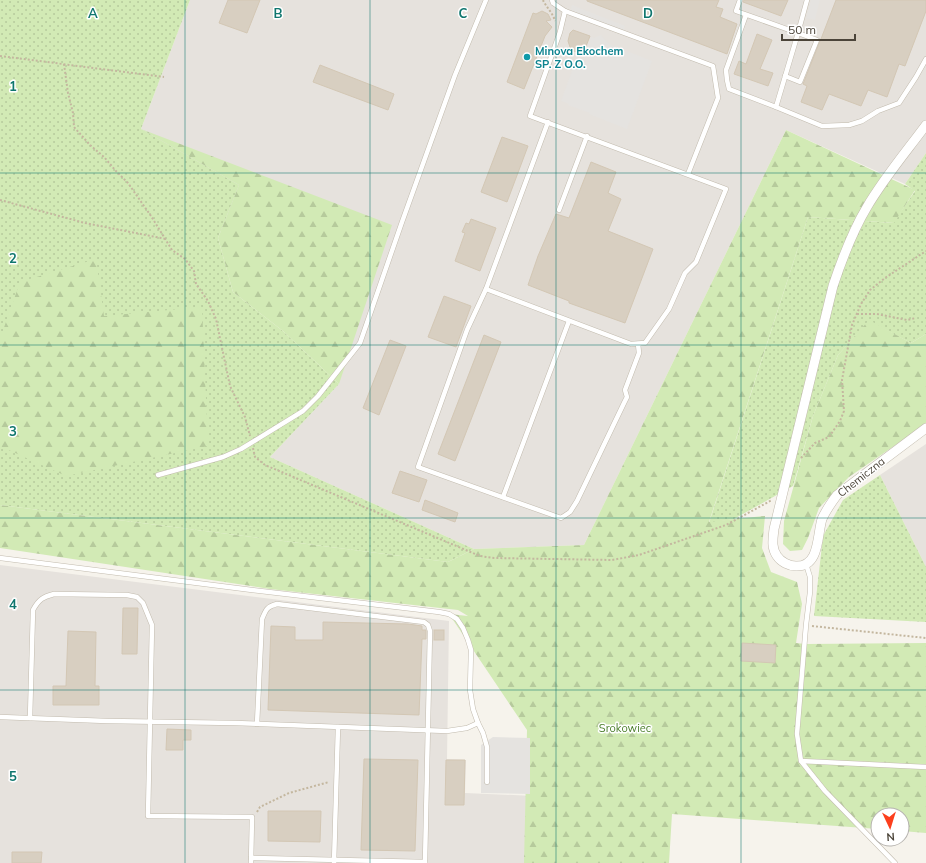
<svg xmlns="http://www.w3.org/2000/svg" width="926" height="863" font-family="Mulish,sans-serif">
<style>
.industrial{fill:#e6e2dd}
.grass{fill:url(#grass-dots)}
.forest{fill:url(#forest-firs)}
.parking{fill:#e5e3e0}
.building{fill:#d8cfc1;stroke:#d3c7b4}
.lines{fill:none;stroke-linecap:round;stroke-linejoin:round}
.service-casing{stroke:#c2bbae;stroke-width:5.5}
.minor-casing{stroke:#c2bbae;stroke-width:10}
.path{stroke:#c4b79f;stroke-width:2;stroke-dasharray:2 2;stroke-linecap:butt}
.service{stroke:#fff;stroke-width:4.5}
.minor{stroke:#fff;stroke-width:9}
.grid{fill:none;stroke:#0f766e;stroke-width:1;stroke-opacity:0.55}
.culture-dot{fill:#0f9aa8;stroke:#fff;stroke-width:1.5}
.labels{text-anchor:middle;stroke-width:3;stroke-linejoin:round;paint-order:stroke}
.culture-label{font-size:11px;font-weight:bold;fill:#0d838f;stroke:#fff;text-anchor:start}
.street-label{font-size:11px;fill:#4b4439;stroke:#fff}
.park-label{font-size:11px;fill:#4a7f2a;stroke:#fff}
.grid-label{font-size:13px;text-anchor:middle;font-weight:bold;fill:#0f766e;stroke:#fff;stroke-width:3;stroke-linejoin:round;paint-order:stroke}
</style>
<defs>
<pattern id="grass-dots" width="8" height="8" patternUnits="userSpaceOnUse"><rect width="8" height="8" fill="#d2eab5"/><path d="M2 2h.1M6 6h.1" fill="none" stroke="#b6ca9c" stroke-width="1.8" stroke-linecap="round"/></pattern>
<pattern id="forest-firs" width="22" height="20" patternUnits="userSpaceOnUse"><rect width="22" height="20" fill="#d2eab5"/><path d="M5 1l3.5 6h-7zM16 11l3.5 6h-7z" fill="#b6ca9c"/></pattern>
</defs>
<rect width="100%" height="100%" fill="#f6f3ec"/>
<g class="industrial">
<path d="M190 0H926V153L905 184 786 130 584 545 474 549 270 457 339 384 141 129Z"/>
<path d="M926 444V567L880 475Z"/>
<path d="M0 565 449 621 447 759 466 760 465 793 534 796 532 863H0Z"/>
</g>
<g class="grass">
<path d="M0 0H190L141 129 239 185 218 238 233 292 283 331 339 384 270 457 474 549 448 562 0 505Z"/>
<path d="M926 153V334L911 343 869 321 838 355 813 416 793 486 734 519 709 523 808 217 893 223 915 191 905 184Z"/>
<path d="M880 475 926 567V622L814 616 823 536 843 500Z"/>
</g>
<g class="forest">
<path d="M141 129 392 225 339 384 283 331 233 292 218 238 239 185Z"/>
<path d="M786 130 915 190 894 223 808 217 709 522 734 519 765 516 762 548 771 572 797 582 802 604 796 643 805 644 926 643V833L902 831V815H878V829L672 814 669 863H524L527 730 449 614 468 616 458 610 270 589 0 548V505L448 562 474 549 584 545Z"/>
<path d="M96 259 104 316 202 307 208 446 66 476 0 446V339L20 282Z"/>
<path d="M869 320 911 343 926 334V424L849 477 819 508 808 538 802 550 790 551 783 544 784 521 813 416 838 355Z"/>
</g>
<g class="parking">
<path d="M811 0H820L815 20 806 18Z"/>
<path d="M572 5 625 26 623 32 570 11Z"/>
<path d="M601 35 609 44 652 61 627 129 589 114 590 113 568 105 569 104 561 101 577 57 583 59 591 37 594 38Z"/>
<path d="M493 737 530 738V794L481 793V745Z"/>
</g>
<g class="building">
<path d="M228 0H260L247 33 219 23Z"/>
<path d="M587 0H719L716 7 723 9 720 17 737 24 727 54 587 1Z"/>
<path d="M744 0H788L781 16 743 2Z"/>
<path d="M836 0H926V11L905 66 899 64 887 97 868 90 861 106 829 94 822 110 801 102 807 86 803 84 820 41 821 39Z"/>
<path d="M542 11 548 14 551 20 546 21 552 27 545 36 524 89 507 82 533 13 536 14Z"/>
<path d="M573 30 590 36 583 54 571 50 568 41 570 33Z"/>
<path d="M757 34 772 40 760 69 773 73 768 86 734 74 739 61 746 64Z"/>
<path d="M320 65 394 94 388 110 313 82Z"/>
<path d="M502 137 528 146 507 202 481 192Z"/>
<path d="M591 162 616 172 608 193 621 199 608 231 653 249 625 323 569 303V301L528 285 538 256 556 214 569 218Z"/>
<path d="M471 219 496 228 480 271 455 261 465 233 462 232 466 223 469 224Z"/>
<path d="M444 296 471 306 456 347 428 337Z"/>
<path d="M484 335 501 342 455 461 438 454Z"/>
<path d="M390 340 406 346 379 415 363 408Z"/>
<path d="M400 471 427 480 419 502 392 493Z"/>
<path d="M425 500 458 513 455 522 422 510Z"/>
<path d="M123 608H138L137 654H122Z"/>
<path d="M323 622 408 624 422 626V630H426V639H422L419 715 268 710 271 626 295 627V640H323Z"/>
<rect x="434" y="630" width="10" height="10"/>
<path d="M68 631 96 632 95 686H99V705H53V686H66Z"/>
<path d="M742 643 776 645 775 663 741 661Z"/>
<path d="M167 729 191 730V740H183V750H166Z"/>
<path d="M364 759 418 760 415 851 361 850Z"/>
<path d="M446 760H465L464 805H445Z"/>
<path d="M268 811H321L320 842 268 841Z"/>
<path d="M12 852H42L41 863H12Z"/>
</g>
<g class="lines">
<g class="service-casing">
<g id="service">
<path d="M740 0 736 11 798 33 776 107 729 89 727 80 726 70 746 15"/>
<path d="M565 11 713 66 718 98 688 174"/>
<path d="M785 76 800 82 817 40 798 33 807 0"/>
<path d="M776 107 822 126 849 125 862 121 878 111 899 103 916 77 926 59"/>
<path d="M548 122 486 289 467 330 418 467 561 518 570 512 577 501 624 403 627 397 625 390 639 353 638 344"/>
<path d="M559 210 587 136"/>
<path d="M486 289 631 344 645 343 669 309 685 273 696 262 726 189 530 116 560 32 565 11 553 3 552 0"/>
<path d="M158 475 223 457 241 449 303 411 318 396 360 343 402 222 455 75 486 0"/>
<path d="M503 497 569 321"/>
<path d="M0 558 252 590 439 612 449 614 457 619 463 628 468 640 471 650 470 690 473 709 478 723 483 733 487 747V782"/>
<path d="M806 564 810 577V592L806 625 797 734 801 761 825 791 895 863"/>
<path d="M0 717 107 721 235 723 447 731 467 728 478 723"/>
<path d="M30 718 33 610C39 599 43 597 54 594L127 595 137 597 143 603 152 625 148 816 252 817 251 863"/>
<path d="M257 724 262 619C266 610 266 607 277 604L424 622 428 625 430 631 425 863"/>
<path d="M801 761 926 767"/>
<path d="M251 858 425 862"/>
<path d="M334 863 338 727"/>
</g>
</g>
<g class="minor-casing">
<path id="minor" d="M926 125C906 152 884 178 867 207 852 232 842 259 833 286L774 529C773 538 771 548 777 556 781 562 789 566 796 566 820 567 817 535 822 519 826 510 831 503 837 495L926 428"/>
</g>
<g class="path">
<path d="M543 0C546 7 553 13 555 21"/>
<path d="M0 56 164 77"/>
<path d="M64 64 68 93 73 113 74 127 90 145 104 157 116 171 128 183 151 216 172 250 185 259 194 271 196 284 208 301 216 319 230 386 245 417 250 436"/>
<path d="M0 200 85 223 166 239"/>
<path d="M857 314H877L907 320 916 318"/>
<path d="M253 448 255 457 265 465 480 556 494 558 612 560 639 555 726 525 772 500"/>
<path d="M801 458 815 443 829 437 840 421 844 411 842 380 852 325 861 304 870 290 885 278 926 251"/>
<path d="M812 626 926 638"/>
<path d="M257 812 260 807 289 793 329 782"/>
</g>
<use href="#service" class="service"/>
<use href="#minor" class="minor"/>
</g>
<path class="grid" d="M185 0V863M370 0V863M556 0V863M741 0V863M0 173H926M0 345H926M0 518H926M0 690H926"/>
<circle class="culture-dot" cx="527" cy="57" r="4"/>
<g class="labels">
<g class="culture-label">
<text x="535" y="55">Minova Ekochem<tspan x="535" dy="13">SP. Z O.O.</tspan></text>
</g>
<g class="street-label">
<text transform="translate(861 477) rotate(-38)" y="4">Chemiczna</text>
</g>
<g class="park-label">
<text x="625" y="732">Srokowiec</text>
</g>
</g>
<g class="grid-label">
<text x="93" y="18">A</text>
<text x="278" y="18">B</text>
<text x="463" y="18">C</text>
<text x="648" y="18">D</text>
<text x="13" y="91">1</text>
<text x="13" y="263">2</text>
<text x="13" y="436">3</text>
<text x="13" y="609">4</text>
<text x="13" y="781">5</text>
</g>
<g transform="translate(890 827) rotate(176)"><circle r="19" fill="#ffffff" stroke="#b7b4b0"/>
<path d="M0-3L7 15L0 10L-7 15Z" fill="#fc3f1d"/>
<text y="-6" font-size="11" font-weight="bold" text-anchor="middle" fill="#4b4439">N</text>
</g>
<path d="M782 34v6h73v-6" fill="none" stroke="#4b4439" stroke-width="2"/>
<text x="788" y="34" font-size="12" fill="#4b4439" stroke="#ffffff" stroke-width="3" paint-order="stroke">50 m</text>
</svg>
